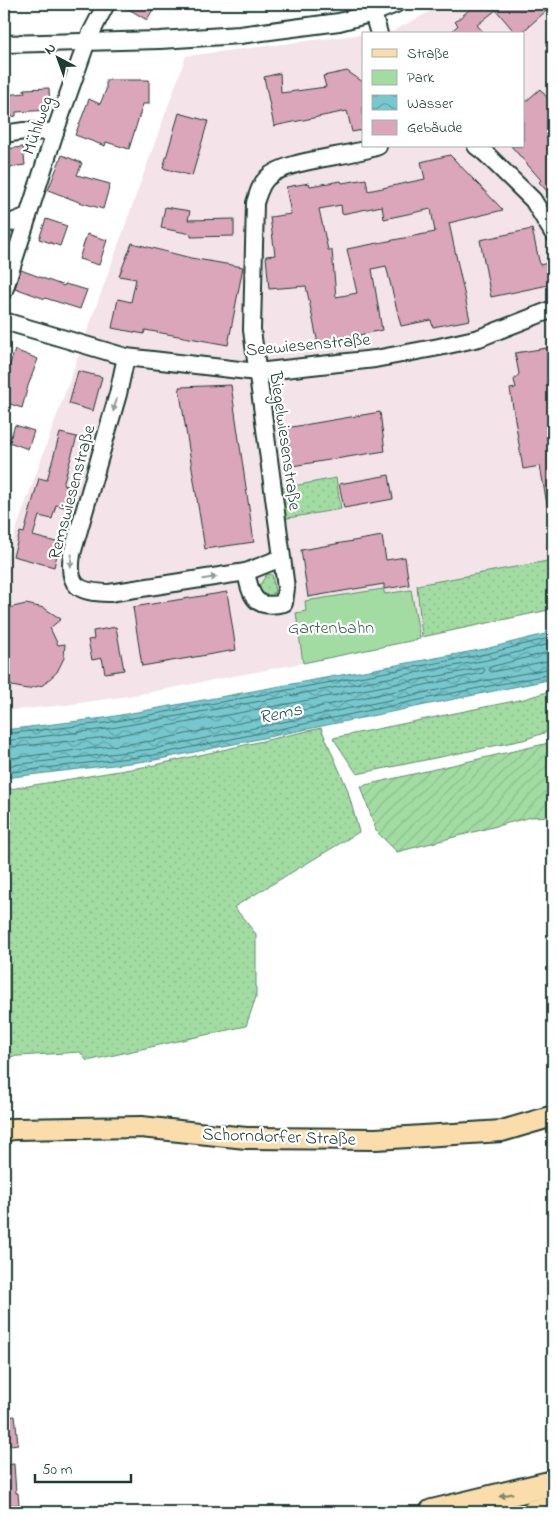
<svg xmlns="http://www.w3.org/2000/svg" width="557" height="1516" font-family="'Indie Flower',sans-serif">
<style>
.built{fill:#f4e4ea}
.grass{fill:url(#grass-dots);stroke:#608c6b}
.park{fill:#a2dca2;stroke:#608c6b}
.garden{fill:url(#garden-furrows);stroke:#608c6b}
.water{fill:url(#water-waves);stroke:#539090}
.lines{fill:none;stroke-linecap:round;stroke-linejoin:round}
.shore{stroke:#427572;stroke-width:1}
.building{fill:#dba5ba;stroke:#1f3d34;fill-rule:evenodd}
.minor-casing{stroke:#1f3d34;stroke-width:20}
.major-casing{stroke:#1f3d34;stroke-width:24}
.highway-casing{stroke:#1f3d34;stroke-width:28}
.minor{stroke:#fff;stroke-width:16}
.major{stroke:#fbddab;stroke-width:20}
.highway{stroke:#fbddab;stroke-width:24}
.oneway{fill:#8f9e9a}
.oneway2{fill:#82856a}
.labels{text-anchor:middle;stroke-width:4.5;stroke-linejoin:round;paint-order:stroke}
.street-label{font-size:18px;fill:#1f3d34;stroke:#fff}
.park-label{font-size:18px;fill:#406550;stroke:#fff}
.water-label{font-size:19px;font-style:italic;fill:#35605a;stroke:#fff}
</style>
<defs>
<pattern id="grass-dots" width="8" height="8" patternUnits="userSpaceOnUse" patternTransform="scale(1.25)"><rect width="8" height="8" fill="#a2dca2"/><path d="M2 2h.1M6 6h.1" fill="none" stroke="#8bbe8c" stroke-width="1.8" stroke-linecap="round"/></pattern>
<pattern id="garden-furrows" width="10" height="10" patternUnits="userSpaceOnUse" patternTransform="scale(1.25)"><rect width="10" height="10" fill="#a2dca2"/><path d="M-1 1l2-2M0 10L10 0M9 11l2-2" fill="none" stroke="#8bbe8c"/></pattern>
<pattern id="water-waves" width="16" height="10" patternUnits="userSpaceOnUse" patternTransform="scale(1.25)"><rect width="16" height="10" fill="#76c8ce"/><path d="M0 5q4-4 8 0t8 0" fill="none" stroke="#60a4a8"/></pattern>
</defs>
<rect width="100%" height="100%" fill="#fff"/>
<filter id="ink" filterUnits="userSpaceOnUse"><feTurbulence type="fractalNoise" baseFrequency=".02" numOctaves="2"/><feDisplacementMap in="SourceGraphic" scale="10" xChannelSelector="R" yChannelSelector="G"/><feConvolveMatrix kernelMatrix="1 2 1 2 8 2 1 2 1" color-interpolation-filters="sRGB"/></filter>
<g filter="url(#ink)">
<path class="built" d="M444 4H553V610L303 663 135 695 66 705 4 711V563L186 56 363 34V146H523V34H368L393 31Z"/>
<g class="grass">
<path d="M336 478 341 509 282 519 277 489Z"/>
<path d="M553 560V609L422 637 417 585Z"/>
<path d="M267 574 272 575 275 591 271 598 265 599 257 589Z"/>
<path d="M553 690V730L523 740 357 774 333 738 524 699Z"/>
<path d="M321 728 347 788 359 832 234 907 256 934V997L246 1026 87 1061 80 1052 4 1057V790L155 765Z"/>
</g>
<path class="park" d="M383 589 385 594 411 590 420 639 303 663 296 613 306 611 305 601Z"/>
<path class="garden" d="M553 742V816L531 817 397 852 376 831 361 786Z"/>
<path class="water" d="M553 632V679L155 760 4 778V730L104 718 485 649Z"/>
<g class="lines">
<g class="shore">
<path d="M553 651 490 667 489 670 491 672 553 660"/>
<path d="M4 734 105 723 486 654 553 637"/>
<path d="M4 741 106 729 487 660 553 643"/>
<path d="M4 748 108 737 482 668 485 670 483 673 152 741 4 759"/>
<path d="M4 766 153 749 457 686 553 668"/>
<path d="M4 773 154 755 458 692 553 674"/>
</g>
</g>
<g class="building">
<path d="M120 4H156L147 20Z"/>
<path d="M476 4H553V5L520 34H516L512 29 496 10 477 25 485 34H449L458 25 455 22Z"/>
<path d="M347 71 363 82V130L352 132 347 111 274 126 264 77 280 73 281 93 326 87 323 76Z"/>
<path d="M106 80H149V104H143L129 149 106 142 105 146 75 135 89 99 100 104 106 90Z"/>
<path d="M49 88 50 110 16 112V116L4 118V95L25 93 24 89Z"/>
<path d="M540 89 553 105V198L539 182 541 180 511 146H523V104Z"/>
<path d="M179 113 208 121 192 176 163 168Z"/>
<path d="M23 147 25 165 4 168V149Z"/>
<path d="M62 155 82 163 77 175 110 184 103 209 79 202 48 190Z"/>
<path d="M450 155 503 210 449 223 470 320 433 327 431 320 401 326 386 266 372 269 382 330 318 344 306 286 269 289 266 256 275 255 270 217 291 214 286 187 309 183 310 186 341 181 342 183 366 179 368 191 425 179 421 162ZM341 205 342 214 382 206 384 219 431 209 435 232 347 249 357 293 336 297 332 250H328L319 209Z"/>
<path d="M165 207 190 211 188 220 234 219V236L191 237V234L161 228Z"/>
<path d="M46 219 67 226 60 246 39 239Z"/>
<path d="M532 229 540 265 548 263 553 284 491 297 480 240Z"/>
<path d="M87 234 107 240 99 265 79 259Z"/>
<path d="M132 243 191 258 243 267 228 345 145 330 144 334 112 328 118 299 131 302 136 279 119 276Z"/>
<path d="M21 270 64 286 65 284 87 290 80 309 45 298V299L15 288Z"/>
<path d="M553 347V509L548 510 540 466 523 469 510 389 516 388 514 380 519 374 515 353Z"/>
<path d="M15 350 38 359 28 386 22 408 4 402V380Z"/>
<path d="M78 371 102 377 93 411 69 404Z"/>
<path d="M231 385 254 542 205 549 179 387Z"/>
<path d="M380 412 385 451 292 466 286 428Z"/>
<path d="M15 425 34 431 28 449 9 442Z"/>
<path d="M60 433 77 437 63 485 75 488 69 508 56 505 52 519 39 516 33 536 60 543 54 567 13 556 20 532 24 533 39 478 47 480Z"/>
<path d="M389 475 393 499 344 508 339 484Z"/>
<path d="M382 536 386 560 405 557 409 585 384 589V584L308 597 301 550Z"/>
<path d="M227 592 236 650 142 666 133 607Z"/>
<path d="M26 604 44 608 61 619 50 628 58 645 65 644 64 658 57 672 43 685 27 689 12 686 4 680V609Z"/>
<path d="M116 627 124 670 105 673 102 658 92 660 88 640 94 639 93 631Z"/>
<path d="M15 1416 18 1444 4 1446V1417Z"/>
<path d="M14 1464 16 1493H18L19 1505 4 1506V1465Z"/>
</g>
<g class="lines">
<g class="minor-casing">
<g id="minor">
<path d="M373 13 379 34"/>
<path d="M4 44 160 40 240 35 339 22 373 13 396 4"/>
<path d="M4 134 24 131 55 132"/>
<path d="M476 146 484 152 533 200 553 233"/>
<path d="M4 225 28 216"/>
<path d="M4 291 55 132 87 41 106 4"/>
<path d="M4 321 126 357 257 372 375 359 439 347 479 338 553 309"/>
<path d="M126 357 118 394 72 554C67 587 78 592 109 593L246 572"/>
<path d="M281 558 246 572C251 597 255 610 284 603L286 588 252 330 255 203C258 194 260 185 267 178 285 159 351 157 378 146"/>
</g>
</g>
<g class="major-casing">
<path id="major" d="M4 1131 13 1129 141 1127 246 1138 376 1139 502 1131 553 1116"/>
</g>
<g class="highway-casing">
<g id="highway">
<path d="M432 1512 553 1483"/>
<path d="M534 1512 553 1507"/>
</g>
</g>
<use href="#minor" class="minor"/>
<use href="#major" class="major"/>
<use href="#highway" class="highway"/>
</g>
<defs><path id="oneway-solid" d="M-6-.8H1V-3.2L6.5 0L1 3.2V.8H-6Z" transform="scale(1.25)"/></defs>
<g class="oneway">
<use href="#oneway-solid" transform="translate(115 405) rotate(106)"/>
<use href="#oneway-solid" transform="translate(71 561) rotate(96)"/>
<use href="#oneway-solid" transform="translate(210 578) rotate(-9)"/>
</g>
<use class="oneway2" href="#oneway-solid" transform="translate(506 1495) rotate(166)"/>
</g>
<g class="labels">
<g class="street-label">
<text transform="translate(37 125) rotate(-71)" y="6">Mühlweg</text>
<text transform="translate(308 344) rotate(-5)" y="6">Seewiesenstraße</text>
<text transform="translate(286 441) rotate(82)" y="6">Biegelwiesenstraße</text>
<text transform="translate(71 492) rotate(-75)" y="6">Remswiesenstraße</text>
<text transform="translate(279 1136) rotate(2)" y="6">Schorndorfer Straße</text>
</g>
<g class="park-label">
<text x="331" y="633">Gartenbahn</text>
</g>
<g class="water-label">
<text transform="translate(280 712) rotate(-12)" y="7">Rems</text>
</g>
</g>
<rect width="557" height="1516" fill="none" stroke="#fff" stroke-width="20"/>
<rect x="10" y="10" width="537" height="1496" fill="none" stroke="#1f3d34" stroke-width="2" filter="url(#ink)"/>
<rect x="362" y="32" width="162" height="115" fill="#ffffff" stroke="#a5b1ae"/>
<rect x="372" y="49" width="25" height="8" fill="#fbddab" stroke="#a5b1ae"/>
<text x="407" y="58" font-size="15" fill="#1f3d34">Straße</text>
<rect x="372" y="70" width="25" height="15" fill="#a2dca2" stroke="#a5b1ae"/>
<text x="407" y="82" font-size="15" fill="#1f3d34">Park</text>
<rect x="372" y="95" width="25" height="15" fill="url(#water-waves)" stroke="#a5b1ae"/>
<text x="407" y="108" font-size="15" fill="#1f3d34">Wasser</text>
<rect x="372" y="120" width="25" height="15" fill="#dba5ba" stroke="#a5b1ae"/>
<text x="407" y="132" font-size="15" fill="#1f3d34">Gebäude</text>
<g transform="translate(58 58) rotate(319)" stroke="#ffffff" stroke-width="4" paint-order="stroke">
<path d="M0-4L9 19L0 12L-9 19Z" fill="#1f3d34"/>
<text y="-8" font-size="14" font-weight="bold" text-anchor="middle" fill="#1f3d34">N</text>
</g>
<path d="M35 1474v8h96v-8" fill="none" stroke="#1f3d34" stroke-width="2.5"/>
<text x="42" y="1474" font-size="15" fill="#1f3d34" stroke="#ffffff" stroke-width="4" paint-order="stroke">50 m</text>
</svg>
